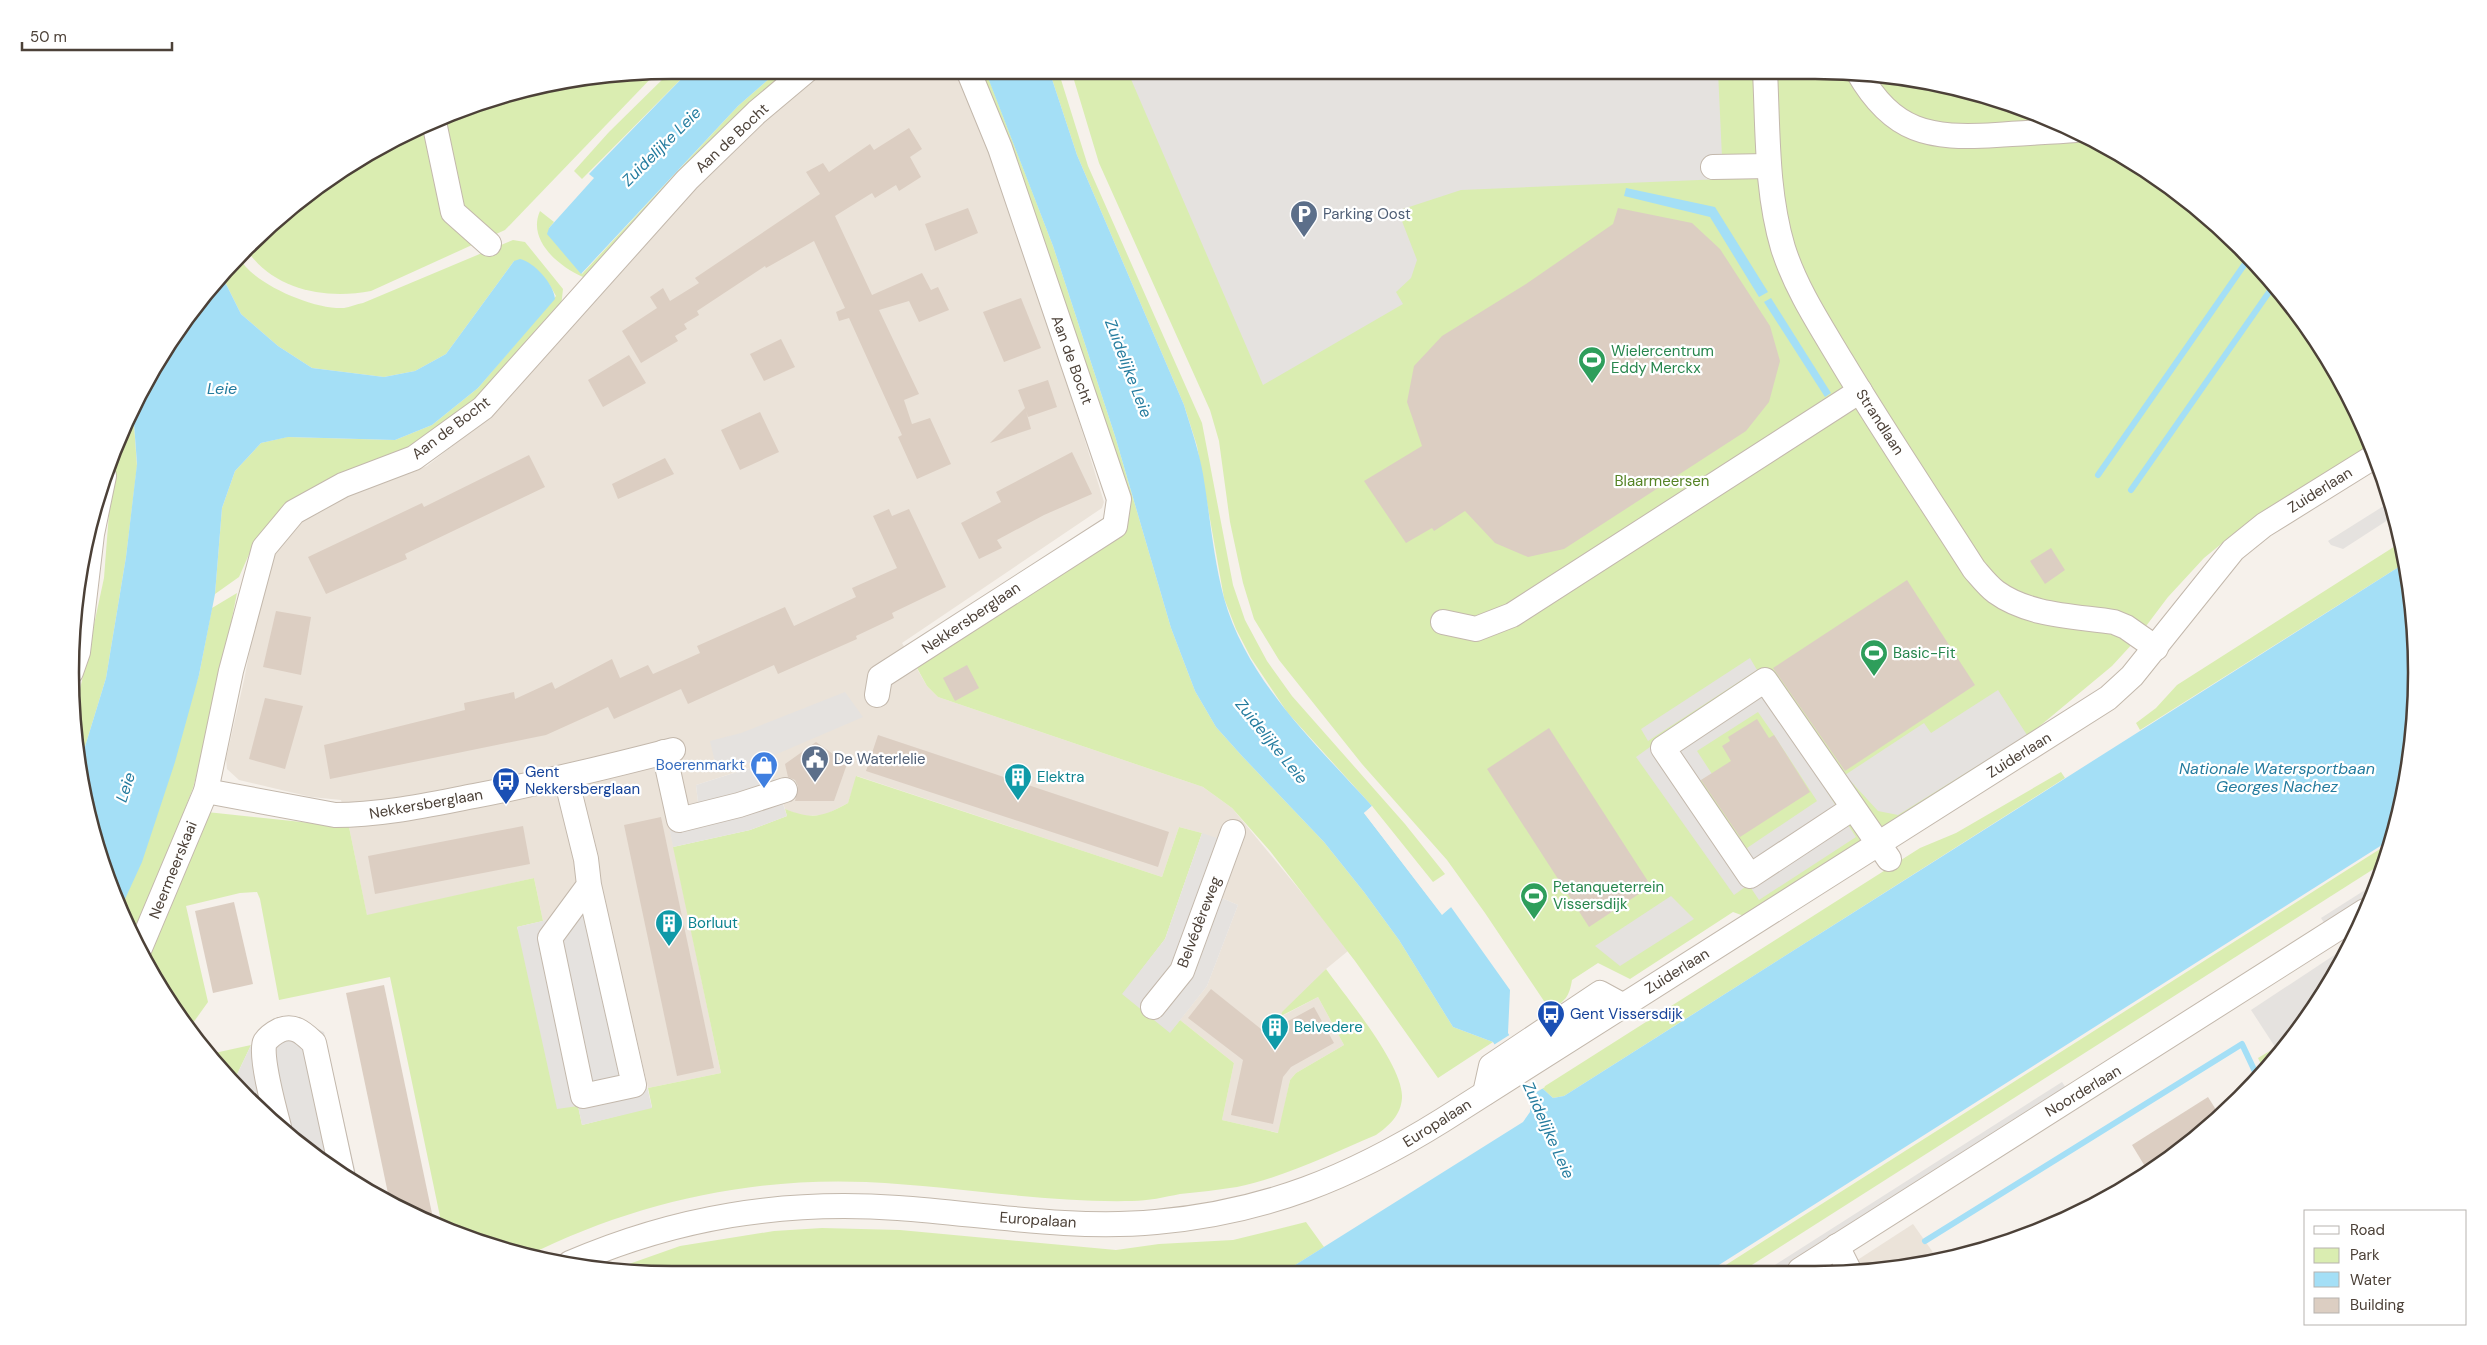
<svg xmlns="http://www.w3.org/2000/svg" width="2487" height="1345" font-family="'DM Sans',sans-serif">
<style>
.residential{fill:#ebe3d9}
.green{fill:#daedb1}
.parking{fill:#e5e2df}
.water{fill:#a4dff6}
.pier{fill:#f6f1eb}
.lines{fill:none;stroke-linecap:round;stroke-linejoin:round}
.stream{stroke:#a4dff6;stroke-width:6}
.building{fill:#dccec2}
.minor-casing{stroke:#c3b8ac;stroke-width:26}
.minor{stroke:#fff;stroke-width:24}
.labels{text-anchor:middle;stroke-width:4.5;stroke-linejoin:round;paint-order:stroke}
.street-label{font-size:15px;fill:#4c4138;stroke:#fff}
.service-label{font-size:15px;fill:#4e5e75;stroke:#fff;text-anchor:start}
.leisure-label{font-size:15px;fill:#27864d;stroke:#fff;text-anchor:start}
.park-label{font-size:15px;fill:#558325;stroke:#fff}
.shop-label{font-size:15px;fill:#366cbe;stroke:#fff;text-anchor:end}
.transit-label{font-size:15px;fill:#164399;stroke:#fff;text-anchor:start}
.culture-label{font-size:15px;fill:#0d838f;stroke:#fff;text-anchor:start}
.water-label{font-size:16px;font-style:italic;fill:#237b9e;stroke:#fff}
.rim{fill:none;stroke:#4c4138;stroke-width:2.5}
</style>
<rect width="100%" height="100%" fill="#f6f1eb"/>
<g class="residential">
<path d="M830 70H963L996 154 1104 502 1102 508 902 643 927 686 938 697 1203 787 1232 808 1321 916 1348 951 1326 969 1282 1016 1318 997 1344 1045 1296 1073 1290 1080 1279 1133 1222 1120 1234 1063 1180 1020 1207 986 1238 905 1210 893 1202 833 1179 827 1162 877 857 776 848 803 825 815 802 816 785 809 768 762 696 785 698 802 666 811 721 1073 648 1088 606 907 543 921 534 878 367 916 349 827 341 800 311 797 239 780 227 769 226 759 244 680 267 561 278 543 316 506 427 466 490 416 744 133 799 91Z"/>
<path d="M1913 1224 1937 1258 1893 1270H1842Z"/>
</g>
<g class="green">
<path d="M672 70H690L582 179 574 171 609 132Z"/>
<path d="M779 70H795L602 263 583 277C558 266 527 240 540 211L554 222 549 228 582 274 738 106Z"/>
<path d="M974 70H985L988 77 1053 246 1115 436 1171 628 1195 691 1216 727 1242 756 1324 842 1364 892 1399 940 1453 1027 1493 1042 1438 1078 1355 961 1270 851 1232 808 1203 787 938 697 927 686 917 668 1126 527Z"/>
<path d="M1049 70H1058L1088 166 1202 423 1233 585 1245 620 1267 661 1292 696 1405 824 1445 874 1433 882 1372 806 1287 712 1251 658 1236 629 1224 598 1197 446 1184 405 1077 155Z"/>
<path d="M1071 70 1854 71 1971 91 2081 132 2182 195 2268 275 2336 372 2370 445 2247 523 2204 558 2168 597 2134 642 2112 666 2029 735 1744 916 1733 912 1630 979 1598 963 1572 980C1569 998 1565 1001 1550 1010L1485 913 1447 860 1362 764 1279 660 1254 619 1243 583 1230 522 1219 441 1210 410 1099 163Z"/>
<path d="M657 72 505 230 371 291C326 300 273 290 247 250L305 195 371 151 479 102 555 82Z"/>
<path d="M513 240 525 242 563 289 561 307 458 417 254 543 239 577 215 594 222 508 235 471 261 443 287 437 395 440 432 425 478 388 556 296 549 284 514 261 446 354 415 371 384 377 312 368 278 346 241 314 221 274 239 257C252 284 315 310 344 308 350 307 357 304 363 303Z"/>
<path d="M133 411 137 466 126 557 106 678 80 763 73 722 104 578 114 448Z"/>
<path d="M2400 543 2405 563 2140 730 2136 723 2156 708 2177 685Z"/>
<path d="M237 593 214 708 193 788 135 938 120 910 199 675 212 608Z"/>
<path d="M2061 772 2065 778 1564 1096 1553 1098 1542 1088 1920 848 1956 833Z"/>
<path d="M856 776 1162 877 1179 827 1202 833 1165 939 1123 994 1170 1032 1180 1020 1234 1063 1222 1120 1278 1133 1290 1080 1296 1073 1344 1045 1318 997 1281 1016 1282 1012 1326 969C1346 997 1404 1066 1402 1098 1401 1115 1389 1126 1376 1135 1331 1154 1285 1177 1237 1187 1218 1190 1199 1192 1180 1194 1165 1197 1148 1201 1132 1201 1044 1203 954 1186 866 1182 748 1177 631 1204 527 1256L442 1226 390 977 279 1000 260 899 257 892 240 893 186 906 208 1002 193 1023 179 1016 171 1007 145 957 207 812 349 827 367 915 534 878 543 921 517 927 578 1106 582 1125 652 1107 648 1088 721 1073 673 847 750 830 787 816 785 809C813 820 822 817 848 803Z"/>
<path d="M2391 842 2383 863 1744 1270H1718Z"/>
<path d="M2287 1041 2267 1070 2265 1072 2258 1058Z"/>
<path d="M251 1045 233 1083 210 1054Z"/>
<path d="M1306 1222 1324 1247 1284 1272 633 1274 612 1270 680 1246 774 1231 822 1228 900 1230 1116 1250 1159 1244 1233 1240Z"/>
</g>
<g class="parking">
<path d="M1127 70 1718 71 1723 179 1461 190 1403 209 1400 216 1417 260 1411 278 1396 292 1403 304 1263 385Z"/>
<path d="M2390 502 2394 516 2343 549 2331 545 2328 541Z"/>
<path d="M1750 658 1757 670 1648 741 1641 729Z"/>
<path d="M1998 690 2027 735 1898 815 1878 811 1845 775 1924 723 1931 733Z"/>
<path d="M845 692 863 717 770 757 717 771 710 741 741 733Z"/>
<path d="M1758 693 1766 695 1836 806 1754 861 1747 848 1817 801 1774 735 1758 712 1697 751 1712 774 1698 782 1680 753V748Z"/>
<path d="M1650 747 1748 885 1734 895 1636 757Z"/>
<path d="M769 762 787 816 750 830 673 847 666 811 698 802 696 785Z"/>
<path d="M1848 825 1856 837 1759 900 1751 888Z"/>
<path d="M1202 833 1229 842 1210 893 1238 905 1207 986 1170 1033 1122 994 1165 939Z"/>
<path d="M2376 883 2371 895 2325 924 2321 918Z"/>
<path d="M1671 896 1694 919 1620 966 1595 946Z"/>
<path d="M606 906 652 1108 582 1125 578 1106 557 1109 517 927Z"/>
<path d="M2351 944 2279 1053 2251 1010Z"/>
<path d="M303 1023 324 1032 358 1183 306 1151 246 1098 233 1083 251 1045 268 1025Z"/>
<path d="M2062 1082 2066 1088 1782 1270H1767Z"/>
</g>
<g class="water">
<path d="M690 70H779L738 106 581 274 547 234 549 228 594 178 589 174Z"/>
<path d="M985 70H1049L1077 155 1184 405C1191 428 1199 451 1203 474 1210 515 1213 557 1224 598 1247 681 1316 744 1372 806L1364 813 1442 914 1451 907 1510 990 1508 1033 1542 1088 1553 1098 1564 1096 2405 563 2412 594 2416 712 2393 838 1711 1270 1284 1272 1523 1122 1530 1112V1104L1493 1042 1453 1027 1399 940 1364 892 1324 842 1242 756 1216 727 1195 691 1171 628 1115 436 1053 246Z"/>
<path d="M1626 188 1715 207 1768 292 1759 297 1710 217 1624 196Z"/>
<path d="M520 259C534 262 554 284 555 299L478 388 432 425 395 440 288 437 261 443 235 471 222 508 215 594 199 675 175 762 142 862 120 910 90 828 80 763 106 678 126 557 137 464 133 410 171 338 221 274 241 314 278 346 312 368 384 377 415 371 446 354 514 261Z"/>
<path d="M1771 298 1831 393 1825 397 1764 302Z"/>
</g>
<g class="pier">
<path d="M1372 806 1373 808 1367 813 1442 911 1450 905 1451 907 1442 915 1364 813Z"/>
<path d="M1511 1034 1545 1087 1525 1099 1492 1046Z"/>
</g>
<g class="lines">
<g class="stream">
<path d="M2098 475 2249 258"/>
<path d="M2131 490 2274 285"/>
<path d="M1925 1241 2242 1044 2258 1078"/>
</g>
</g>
<g class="building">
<path d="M909 128 922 149 910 157 921 177 899 191 896 185 875 198 872 193 835 216 872 295 922 273 931 290 938 287 949 310 919 322 909 301 879 310 919 394 904 400 912 424 930 418 951 464 917 479 898 437 902 435 849 318 839 321 836 312 845 308 814 241 766 268 765 266 697 311 699 315 684 324 687 329 675 336 672 331 678 341 641 363 622 331 657 308 650 297 663 288 670 301 699 283 695 278 820 194 806 172 823 163 829 172 870 144 874 150Z"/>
<path d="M968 208 978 233 935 251 925 224Z"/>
<path d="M1618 208 1692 223 1720 249 1770 326 1780 361 1769 402 1746 431 1564 549 1528 557 1495 543 1465 511 1434 531 1432 528 1406 543 1364 481 1422 446 1407 402 1414 366 1442 336 1526 284 1613 224Z"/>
<path d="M1021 298 1041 348 1004 362 983 312Z"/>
<path d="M781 339 795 367 764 381 750 354Z"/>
<path d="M629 355 646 383 603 407 588 380Z"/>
<path d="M1048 380 1057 407 1028 417 1026 411 1031 429 990 443 1025 408 1018 390Z"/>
<path d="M760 412 779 452 740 470 721 430Z"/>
<path d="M1072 452 1092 494 1044 515 997 540 1002 548 979 559 961 523 1001 502 996 492Z"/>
<path d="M529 455 545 487 405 554 407 559 326 594 308 557 422 503 424 507Z"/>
<path d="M665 458 674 474 618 499 612 484Z"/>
<path d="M889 509 892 516 909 509 946 587 892 613 894 618 856 636 857 639 778 674 774 665 688 704 681 689 614 719 608 707 546 735 330 779 324 745 465 710 464 703 514 692 515 699 552 682 555 689 612 659 620 678 648 665 653 674 700 653 697 646 785 607 794 626 856 597 852 588 897 568 873 516Z"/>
<path d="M2051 548 2065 570 2045 584 2030 561Z"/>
<path d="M1907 580 1975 685 1845 771 1773 668Z"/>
<path d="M276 611 311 617 301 675 263 667Z"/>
<path d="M967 665 979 688 955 701 943 678Z"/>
<path d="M265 698 303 706 285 769 249 759Z"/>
<path d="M1757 719 1769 738 1774 735 1810 792 1740 837 1701 780 1731 761 1722 746 1730 741 1728 737Z"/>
<path d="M1549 728 1651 886 1589 927 1487 769Z"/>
<path d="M878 735 1169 832 1158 867 866 771Z"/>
<path d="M816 742 847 764 834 801H795L798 786 795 780 788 777 785 764Z"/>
<path d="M661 817 714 1068 677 1076 624 825Z"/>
<path d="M523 826 530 864 375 894 368 856Z"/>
<path d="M234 902 253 984 213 993 195 911Z"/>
<path d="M384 985 434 1223 406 1213 390 1203 346 993Z"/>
<path d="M1211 989 1266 1033 1314 1007 1334 1043 1291 1067 1283 1077 1273 1124 1231 1115 1243 1060 1188 1018Z"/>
<path d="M2208 1097 2218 1113 2149 1173 2132 1145Z"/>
</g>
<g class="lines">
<g class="minor-casing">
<g id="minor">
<path d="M1765 71C1768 130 1766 191 1783 248 1796 289 1820 325 1842 362 1884 432 1930 500 1974 569 1981 577 1988 586 1996 592 2029 616 2075 616 2114 622L2126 627 2156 648"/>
<path d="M1858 72C1893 133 1929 139 1996 135 2023 133 2049 132 2076 130"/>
<path d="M434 122 453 212 489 244"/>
<path d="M1713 167 1769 166"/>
<path d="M1443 622 1476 629 1512 615 1860 391"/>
<path d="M71 672 78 652 92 534 104 476"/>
<path d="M877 695 880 677 1115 526 1119 499 1000 148 968 70"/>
<path d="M664 752 679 820 739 805 785 790"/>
<path d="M566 778 586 859 589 885 550 938 583 1096 634 1085 589 885"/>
<path d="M206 791 335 815C382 815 427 805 474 796 541 783 607 767 673 750"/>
<path d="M1853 808 1750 876 1663 748 1765 680 1889 859"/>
<path d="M140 948 206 791 231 671 264 548 294 512 343 485 414 458 483 408 687 180 757 112 807 70"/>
<path d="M1153 1007 1182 971 1233 832"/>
<path d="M1485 1093 1491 1066 1600 993 1622 1005"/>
<path d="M279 1127C275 1112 259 1053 265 1042 269 1036 274 1033 280 1030 295 1024 304 1034 314 1043L342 1173"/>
<path d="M1837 1246 1849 1270"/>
<path d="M570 1263C677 1217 782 1200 898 1208 983 1214 1070 1230 1156 1222 1266 1212 1350 1178 1443 1120L2108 698 2132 676 2233 550 2264 525 2375 456"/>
<path d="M1800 1270 2365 911"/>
</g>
</g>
<use href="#minor" class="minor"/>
</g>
<defs>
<g id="parking-pin" transform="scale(1.4375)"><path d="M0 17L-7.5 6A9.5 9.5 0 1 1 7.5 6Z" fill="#5c6f8a" stroke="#fff"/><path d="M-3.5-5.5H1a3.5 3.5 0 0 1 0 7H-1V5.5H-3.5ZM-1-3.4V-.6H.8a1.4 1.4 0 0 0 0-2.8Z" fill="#fff"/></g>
<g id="stadium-pin" transform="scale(1.4375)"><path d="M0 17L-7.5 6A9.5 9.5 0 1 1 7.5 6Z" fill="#2e9e5b" stroke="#fff"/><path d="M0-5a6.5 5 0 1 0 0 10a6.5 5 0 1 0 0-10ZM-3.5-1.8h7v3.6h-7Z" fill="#fff"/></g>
<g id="civic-pin" transform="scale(1.4375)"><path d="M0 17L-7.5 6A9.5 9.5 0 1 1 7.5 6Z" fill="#5c6f8a" stroke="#fff"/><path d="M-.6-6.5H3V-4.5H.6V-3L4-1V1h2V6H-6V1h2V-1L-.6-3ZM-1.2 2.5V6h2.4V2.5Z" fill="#fff"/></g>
<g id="shop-pin" transform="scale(1.4375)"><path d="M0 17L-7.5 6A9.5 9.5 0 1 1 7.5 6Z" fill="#3f7fe0" stroke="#fff"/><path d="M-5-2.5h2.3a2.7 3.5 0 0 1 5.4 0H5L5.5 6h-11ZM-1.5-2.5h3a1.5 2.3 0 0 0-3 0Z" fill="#fff"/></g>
<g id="building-pin" transform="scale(1.4375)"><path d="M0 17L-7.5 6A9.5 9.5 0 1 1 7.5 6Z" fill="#0f9aa8" stroke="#fff"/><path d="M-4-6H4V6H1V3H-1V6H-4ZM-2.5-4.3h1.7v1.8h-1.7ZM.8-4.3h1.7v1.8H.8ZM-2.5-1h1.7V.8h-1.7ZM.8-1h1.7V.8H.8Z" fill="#fff"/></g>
<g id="bus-pin" transform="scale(1.4375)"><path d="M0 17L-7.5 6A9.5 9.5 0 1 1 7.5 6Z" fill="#1a4fb4" stroke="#fff"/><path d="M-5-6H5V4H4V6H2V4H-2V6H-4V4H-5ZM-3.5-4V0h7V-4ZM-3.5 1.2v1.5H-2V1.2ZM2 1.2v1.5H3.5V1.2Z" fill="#fff"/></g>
</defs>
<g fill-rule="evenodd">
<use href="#parking-pin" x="1304" y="214"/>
<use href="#stadium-pin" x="1592" y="360"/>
<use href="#stadium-pin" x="1874" y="653"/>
<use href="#civic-pin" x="815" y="759"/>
<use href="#shop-pin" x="764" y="765"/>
<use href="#building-pin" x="1018" y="777"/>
<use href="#bus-pin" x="506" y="781"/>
<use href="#stadium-pin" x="1534" y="896"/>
<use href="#building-pin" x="669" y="923"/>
<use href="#bus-pin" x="1551" y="1014"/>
<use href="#building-pin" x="1275" y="1027"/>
</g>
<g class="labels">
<g class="street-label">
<text transform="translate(732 138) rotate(-43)" y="5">Aan de Bocht</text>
<text transform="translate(1072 360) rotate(70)" y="5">Aan de Bocht</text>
<text transform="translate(1880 422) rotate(57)" y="5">Strandlaan</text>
<text transform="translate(451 428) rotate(-37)" y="5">Aan de Bocht</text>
<text transform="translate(2320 490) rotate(-32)" y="5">Zuiderlaan</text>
<text transform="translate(971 618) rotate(-34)" y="5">Nekkersberglaan</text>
<text transform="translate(2019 755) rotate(-32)" y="5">Zuiderlaan</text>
<text transform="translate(426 804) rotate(-10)" y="5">Nekkersberglaan</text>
<text transform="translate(173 870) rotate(-68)" y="5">Neermeerskaai</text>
<text transform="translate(1199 922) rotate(-69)" y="5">Belvédèreweg</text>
<text transform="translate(1677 971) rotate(-32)" y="5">Zuiderlaan</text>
<text transform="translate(2083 1091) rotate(-31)" y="5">Noorderlaan</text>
<text transform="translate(1437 1123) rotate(-32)" y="5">Europalaan</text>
<text transform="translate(1038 1220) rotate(4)" y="5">Europalaan</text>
</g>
<g class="service-label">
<text x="1323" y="219">Parking Oost</text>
<text x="834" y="764">De Waterlelie</text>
</g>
<g class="leisure-label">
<text x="1611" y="356">Wielercentrum<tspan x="1611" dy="17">Eddy Merckx</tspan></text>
<text x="1893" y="658">Basic-Fit</text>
<text x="1553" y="892">Petanqueterrein<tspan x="1553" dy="17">Vissersdijk</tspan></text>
</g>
<g class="park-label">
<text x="1662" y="486">Blaarmeersen</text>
</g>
<g class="shop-label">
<text x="745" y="770">Boerenmarkt</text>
</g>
<g class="transit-label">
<text x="525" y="777">Gent<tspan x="525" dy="17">Nekkersberglaan</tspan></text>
<text x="1570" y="1019">Gent Vissersdijk</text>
</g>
<g class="culture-label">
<text x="1037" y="782">Elektra</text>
<text x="688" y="928">Borluut</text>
<text x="1294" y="1032">Belvedere</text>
</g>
<g class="water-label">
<text transform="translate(661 146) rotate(-45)" y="6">Zuidelijke Leie</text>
<text transform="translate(1129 368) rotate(69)" y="6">Zuidelijke Leie</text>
<text x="222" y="394">Leie</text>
<text transform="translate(1272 741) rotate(51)" y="6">Zuidelijke Leie</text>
<text x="2277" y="774">Nationale Watersportbaan<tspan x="2277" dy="18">Georges Nachez</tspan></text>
<text transform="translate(125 787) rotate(-72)" y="6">Leie</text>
<text transform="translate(1549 1130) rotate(66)" y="6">Zuidelijke Leie</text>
</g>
</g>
<path d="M0 0H2487V1345H0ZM672 79H1815A593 593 0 0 1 2408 672V673A593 593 0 0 1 1815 1266H672A593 593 0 0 1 79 673V672A593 593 0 0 1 672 79Z" fill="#fff" fill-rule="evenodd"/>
<path class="rim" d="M672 79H1815A593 593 0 0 1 2408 672V673A593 593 0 0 1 1815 1266H672A593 593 0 0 1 79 673V672A593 593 0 0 1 672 79Z"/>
<rect x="2304" y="1210" width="162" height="115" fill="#ffffff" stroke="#b7b3af"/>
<rect x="2314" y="1226" width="25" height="8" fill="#ffffff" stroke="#b7b3af"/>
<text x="2350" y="1235" font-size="15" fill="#4c4138">Road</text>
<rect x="2314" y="1248" width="25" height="15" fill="#daedb1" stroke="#b7b3af"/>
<text x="2350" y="1260" font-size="15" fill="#4c4138">Park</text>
<rect x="2314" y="1272" width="25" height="15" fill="#a4dff6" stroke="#b7b3af"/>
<text x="2350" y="1285" font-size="15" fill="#4c4138">Water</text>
<rect x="2314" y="1298" width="25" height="15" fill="#dccec2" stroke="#b7b3af"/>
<text x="2350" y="1310" font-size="15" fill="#4c4138">Building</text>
<path d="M22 42v8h150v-8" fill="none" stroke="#4c4138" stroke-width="2.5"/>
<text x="30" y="42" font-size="15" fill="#4c4138" stroke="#ffffff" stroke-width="4" paint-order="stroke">50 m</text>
</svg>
